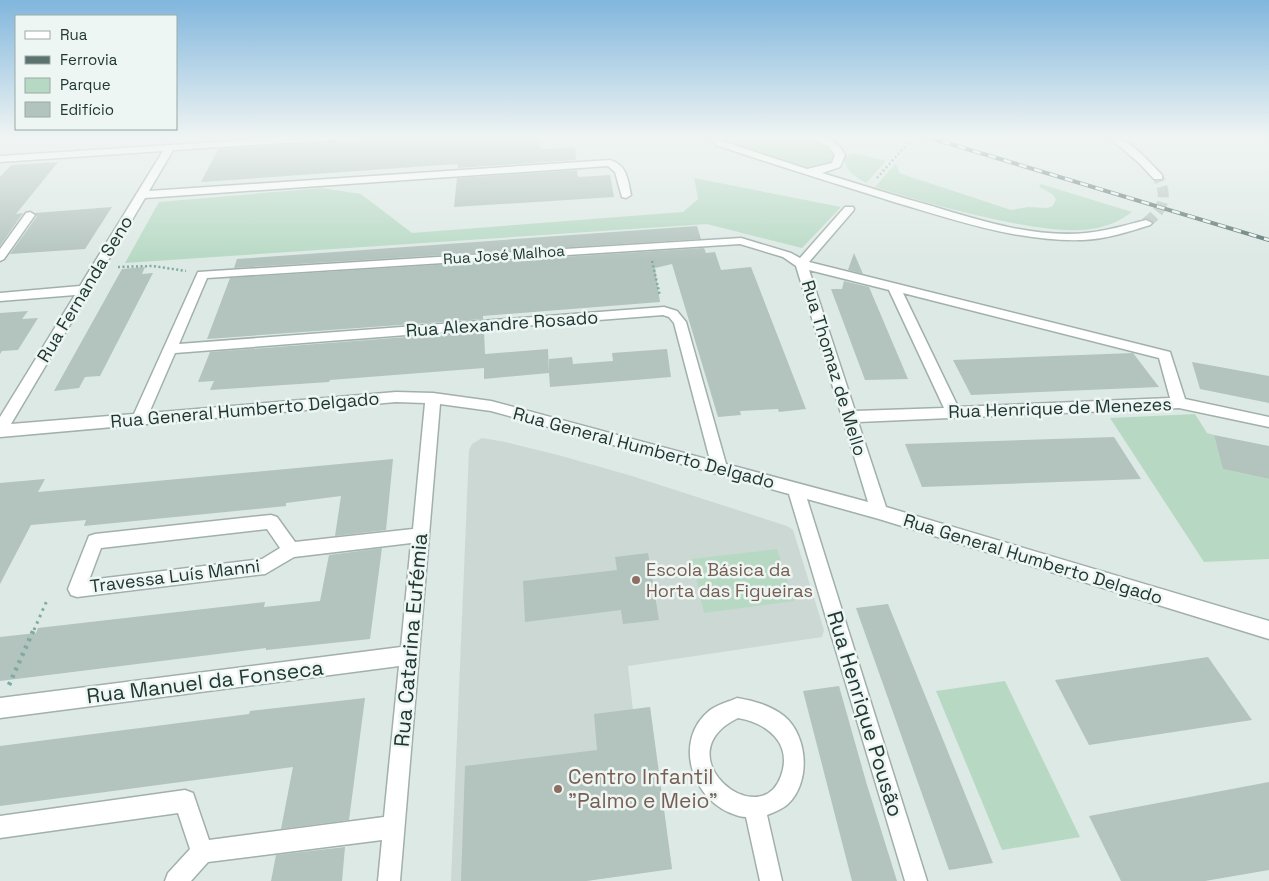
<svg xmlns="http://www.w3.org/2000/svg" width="1269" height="881" font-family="'Space Grotesk',sans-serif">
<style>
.built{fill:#ccd8d4}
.green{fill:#b7d9c4}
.building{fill:#b3c3be}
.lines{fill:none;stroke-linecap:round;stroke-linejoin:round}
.minor-tunnel{stroke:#b7c5c1;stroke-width:11;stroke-dasharray:11 5;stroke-linecap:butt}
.minor-casing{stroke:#a1b0ac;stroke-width:3}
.path-far2{stroke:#7faba2;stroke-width:2.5;stroke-dasharray:2 2.5;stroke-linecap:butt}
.path-far1{stroke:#7faba2;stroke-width:3;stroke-dasharray:2.5 4.5;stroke-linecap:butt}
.path{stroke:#7faba2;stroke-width:4.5;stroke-dasharray:3 5;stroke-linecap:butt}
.minor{fill:#fff;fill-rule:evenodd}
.rail-casing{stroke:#5a736f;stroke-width:4}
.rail{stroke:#edf6f2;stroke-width:2.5;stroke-dasharray:8;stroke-linecap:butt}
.education-dot{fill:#8d6e63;stroke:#edf6f2;stroke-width:2}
.labels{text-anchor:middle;stroke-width:5;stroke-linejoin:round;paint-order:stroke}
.far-street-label{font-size:15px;fill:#203733;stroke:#edf6f2}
.street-label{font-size:18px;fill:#203733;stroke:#edf6f2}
.education-label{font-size:18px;fill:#785e54;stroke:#edf6f2;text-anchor:start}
.near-street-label{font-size:21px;fill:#203733;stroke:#edf6f2}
.near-education-label{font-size:21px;fill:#785e54;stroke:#edf6f2;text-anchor:start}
</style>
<rect width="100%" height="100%" fill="#dde9e5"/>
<path class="built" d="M482 438 505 442 558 455 632 476 787 526 793 530 824 630 822 637 628 666 633 710 650 707 672 869 586 881H451L469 450 472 444Z"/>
<g class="green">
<path d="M718 137H806L821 142 831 148 834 154V160L831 164 824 167 804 169 724 142Z"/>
<path d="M854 153 886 161 866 183C856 177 844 170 844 157Z"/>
<path d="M895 164 897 165 899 173 1011 210 1028 207 1047 208 1053 206 1056 199 1052 194 1039 187 1041 184 1132 212C1121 220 1111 225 1097 228 1065 234 1029 226 998 220 956 211 916 200 875 187Z"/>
<path d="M694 178 841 207 802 248 707 224 125 263 159 202 322 188 361 194 412 233 683 212 698 199Z"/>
<path d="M1195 414 1207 433 1214 435 1224 469 1269 479V559L1204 562 1110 418Z"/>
<path d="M777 549 794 601 704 613 692 559Z"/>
<path d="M1005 681 1080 837 1002 850 936 691Z"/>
</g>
<g class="building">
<path d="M404 137H540L541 149 575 147 576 160 458 168V164L201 182 218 149Z"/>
<path d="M58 162 16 214 23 213 0 246V177L11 165Z"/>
<path d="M577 170 578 177 610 175 614 197 454 207 457 178Z"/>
<path d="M112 207 85 249 10 254 37 216 35 213Z"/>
<path d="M697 226 701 239 234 268 237 259Z"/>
<path d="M704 248 706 253 715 252 721 270 751 267 806 409 779 412 778 409 740 411 741 415 718 417 672 264 655 268 660 302 483 316V319L207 339 230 278Z"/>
<path d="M854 253 863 274 848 270Z"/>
<path d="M145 267 142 274 153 273 100 376 85 377 79 388 54 391 122 269Z"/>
<path d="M844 281 869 287 908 379 865 380 831 289H842Z"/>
<path d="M28 311 22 319 38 318 18 350 2 351 0 354V313Z"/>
<path d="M484 331 485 354 548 349 549 372V359L572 357 573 364 613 361 612 353 667 349 671 377 550 387 549 373 484 379V368L330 380 329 382 210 390 214 381 198 382 210 352Z"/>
<path d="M1133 353 1159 387 971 395 953 360Z"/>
<path d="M1192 362 1269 376V403L1200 389Z"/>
<path d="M1214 435 1269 446V479L1223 469Z"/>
<path d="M1114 437 1141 479 922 487 905 444Z"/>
<path d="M393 459 386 530 335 536 341 496 286 503V506L84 526 86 520 31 525 0 584V483L45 479 38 492Z"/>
<path d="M382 548 370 639 266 650V648L0 681V637L36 633 38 628 265 602 264 607 320 601 329 555Z"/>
<path d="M648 553 659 620 623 624 621 610 525 622 523 581 617 570 615 557Z"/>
<path d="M888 604 993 863 949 870 856 608Z"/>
<path d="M1208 657 1252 720 1089 745 1055 680Z"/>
<path d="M839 686 867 785 897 881H852L803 691Z"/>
<path d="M365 698 349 820 281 829 293 767 0 806V746L249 714 250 711Z"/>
<path d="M650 707 672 869 586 881H461L465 766 597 750 594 714Z"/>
<path d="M1269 782V870L1205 881H1121L1089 816Z"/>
<path d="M345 847 342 881H271L276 855Z"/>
</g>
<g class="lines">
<path class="minor-tunnel" d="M1146 223C1164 209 1168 197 1158 177"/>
<g class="minor-casing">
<g id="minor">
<path d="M297 137H339L334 140 173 150 149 191 610 160C627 165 628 180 631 195L626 198 622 197 615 172 608 166 145 198 11 424 134 414 198 272 741 238 791 253 800 258 845 207H853L854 209 853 211 809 262 1170 352 1185 399 1269 417V427L1179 408 858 422 886 507 1269 621V639L879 519 807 499 927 881H905L789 494 491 411 440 404 400 881H378L382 840 208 862 191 881H165L168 873 190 849 178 813 0 838V816L185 790 193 793 209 840 384 817 399 666 0 718V698L401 647 411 543 294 557 265 574 77 597 71 595 68 589 89 536 95 534 271 515 277 517 295 542 413 529 425 403 396 402 0 437V417L75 295 0 301V293L80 286 163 151 0 162V156ZM740 244 783 257 796 266 868 502 726 464 686 322 677 311 664 307 179 344 207 278ZM809 270 889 290 944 408 855 411ZM903 293 1159 358 1170 398 958 407ZM663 315 669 317 674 323 710 460 491 401 433 393 396 392 149 413 175 353ZM267 529 280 548 262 559 89 580 101 548Z"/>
<path d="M708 137H718L722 141 807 169 832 163 835 155 829 147 808 137C824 135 837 140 845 155L840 167 822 173C859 184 895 196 932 206 981 221 1035 238 1086 233 1107 231 1126 225 1146 220L1152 223 1150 225C1128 232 1106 239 1083 240 1018 242 955 220 894 202 834 183 775 165 716 145Z"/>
<path d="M1109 137C1129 137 1148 161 1162 175V179H1154L1139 163Z"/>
<path d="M30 212 35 215 4 259 0 261V249L26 213Z"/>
<path d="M737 698C754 701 770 705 784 716 808 736 811 782 788 804 782 809 775 812 767 815L782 881H760L746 817C739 817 734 814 728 812 691 795 674 740 709 711 716 705 728 702 737 698ZM738 718C767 723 793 743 781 776 760 835 662 755 738 718Z"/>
</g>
</g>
<g class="path-far2">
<path d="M877 178 908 143"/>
<path d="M652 261 660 296"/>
<path d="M118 267 153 266 186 271"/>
</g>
<path class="path-far1" d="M34 630 48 598"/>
<path class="path" d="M9 685 34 629"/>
<use href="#minor" class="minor"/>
<g class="rail-casing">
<path id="rail" d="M927 137 1269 240"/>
</g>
<use href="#rail" class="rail"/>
</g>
<linearGradient id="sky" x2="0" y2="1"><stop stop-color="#81b6dd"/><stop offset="0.53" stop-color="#f0f5f3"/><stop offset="1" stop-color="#f0f5f3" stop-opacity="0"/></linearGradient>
<rect width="1269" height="260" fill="url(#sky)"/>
<g class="education-dot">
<circle cx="636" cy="580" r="5"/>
<circle cx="558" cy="789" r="5"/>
</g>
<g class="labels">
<g class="far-street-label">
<text transform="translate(504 255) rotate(-4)" y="5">Rua José Malhoa</text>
</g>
<g class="street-label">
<text transform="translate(85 289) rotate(-59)" y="6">Rua Fernanda Seno</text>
<text transform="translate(502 324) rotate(-4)" y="6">Rua Alexandre Rosado</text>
<text transform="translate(834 368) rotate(73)" y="6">Rua Thomaz de Mello</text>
<text transform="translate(1060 408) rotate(-2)" y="6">Rua Henrique de Menezes</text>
<text transform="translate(245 410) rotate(-5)" y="6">Rua General Humberto Delgado</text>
<text transform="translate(644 448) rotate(15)" y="6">Rua General Humberto Delgado</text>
<text transform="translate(1033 559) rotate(17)" y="6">Rua General Humberto Delgado</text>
<text transform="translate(175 576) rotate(-7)" y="6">Travessa Luís Manni</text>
</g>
<g class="education-label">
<text x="646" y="576">Escola Básica da<tspan x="646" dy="21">Horta das Figueiras</tspan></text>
</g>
<g class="near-street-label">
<text transform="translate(411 640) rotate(-85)" y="7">Rua Catarina Eufémia</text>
<text transform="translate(205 682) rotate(-7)" y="7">Rua Manuel da Fonseca</text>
<text transform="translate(865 714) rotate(73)" y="7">Rua Henrique Pousão</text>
</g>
<g class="near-education-label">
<text x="568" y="784">Centro Infantil<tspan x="568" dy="24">"Palmo e Meio"</tspan></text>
</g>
</g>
<rect x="15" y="15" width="162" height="115" fill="#edf6f2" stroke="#9baaa6"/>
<rect x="25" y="31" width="25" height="8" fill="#ffffff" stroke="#9baaa6"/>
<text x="60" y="40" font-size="15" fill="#203733">Rua</text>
<rect x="25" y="56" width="25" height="8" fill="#5a736f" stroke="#9baaa6"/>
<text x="60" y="65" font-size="15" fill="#203733">Ferrovia</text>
<rect x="25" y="78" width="25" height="15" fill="#b7d9c4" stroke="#9baaa6"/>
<text x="60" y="90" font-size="15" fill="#203733">Parque</text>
<rect x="25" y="102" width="25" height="15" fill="#b3c3be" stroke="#9baaa6"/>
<text x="60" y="115" font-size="15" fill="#203733">Edifício</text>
</svg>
